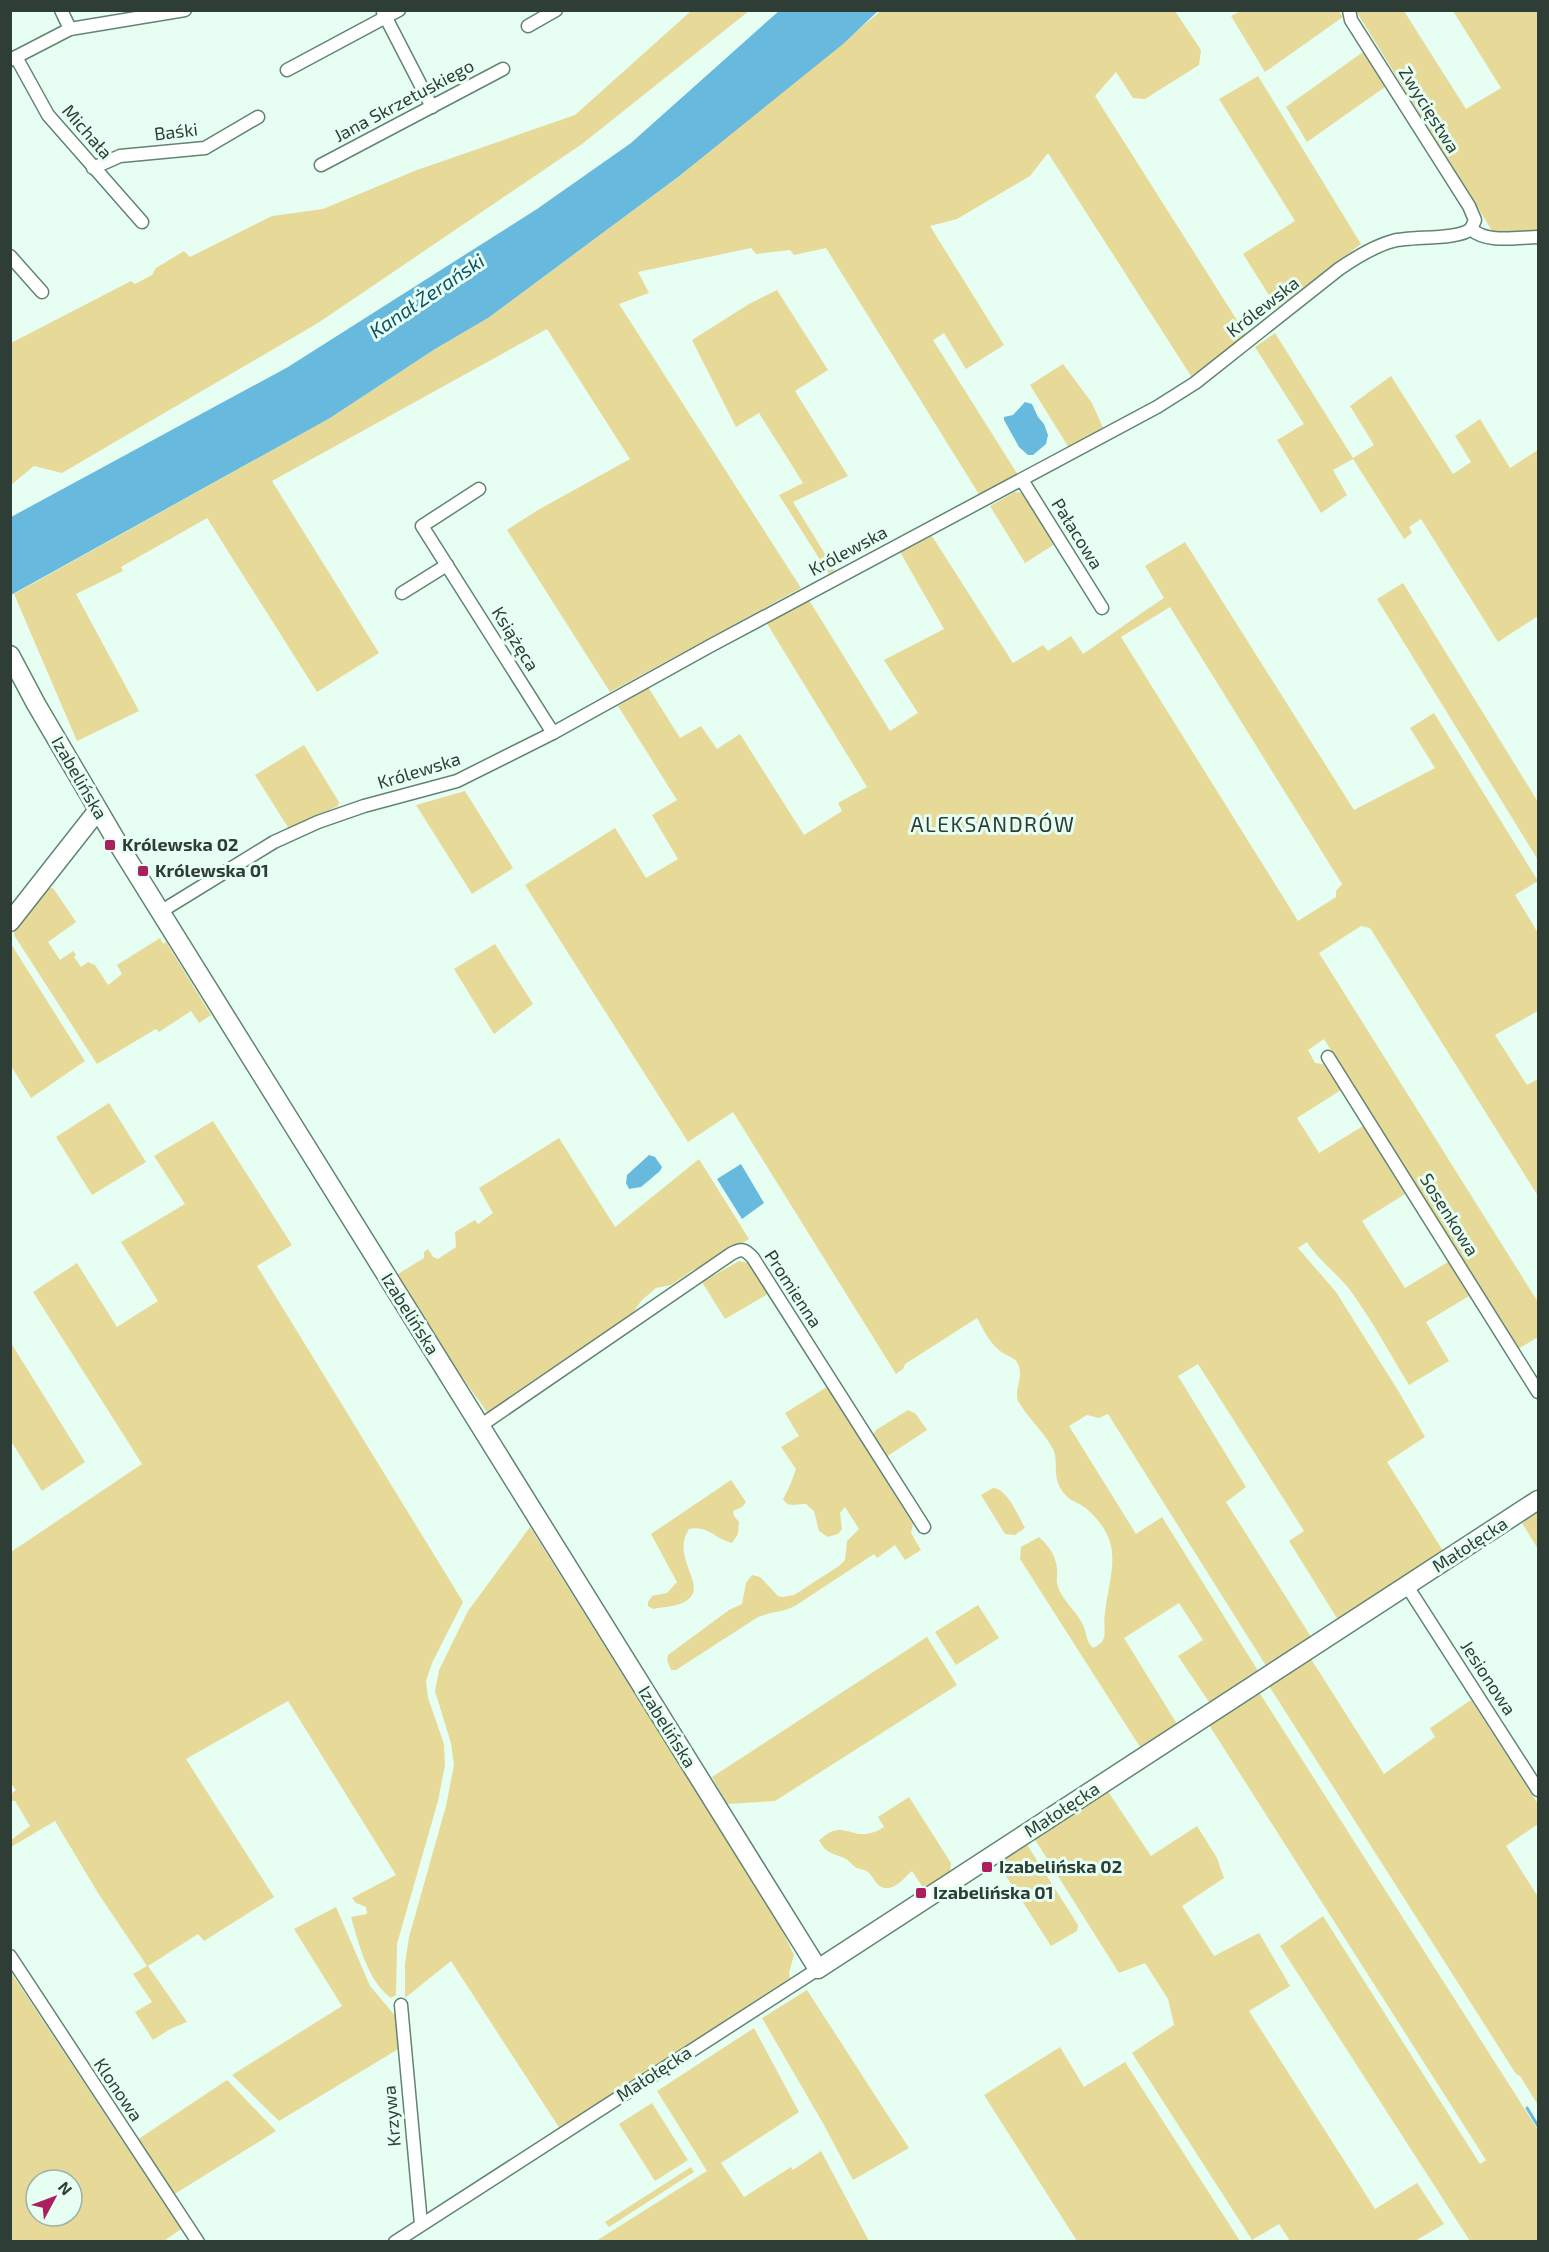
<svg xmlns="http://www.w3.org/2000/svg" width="1549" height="2252" font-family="'Exo 2',sans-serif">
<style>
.green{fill:#e7d998;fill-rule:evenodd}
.water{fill:#67b9de}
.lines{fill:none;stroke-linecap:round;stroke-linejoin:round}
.stream{stroke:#67b9de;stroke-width:3}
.street-casing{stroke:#618573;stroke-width:15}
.secondary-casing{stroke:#618573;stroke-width:21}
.street{stroke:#fff;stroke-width:12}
.secondary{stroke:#fff;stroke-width:18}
.poi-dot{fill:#ab1f5f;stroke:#e7fff2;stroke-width:2}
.labels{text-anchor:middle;stroke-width:6;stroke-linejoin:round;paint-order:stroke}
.street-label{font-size:18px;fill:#2e3e36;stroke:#e7fff2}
.poi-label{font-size:18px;font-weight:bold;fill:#2e3e36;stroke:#e7fff2;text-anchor:start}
.water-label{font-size:20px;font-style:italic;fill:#0d526b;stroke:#e7fff2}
.quarter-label{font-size:21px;letter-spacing:1.5px;fill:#2e3e36;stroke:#e7fff2}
</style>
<rect width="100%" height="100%" fill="#e7fff2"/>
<g class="green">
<path d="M691 11H749L582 144 318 323 62 473 34 466 11 485V343L131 281 135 284 152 275 156 268 184 251 190 257 272 216 323 209 417 170 575 115Z"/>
<path d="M881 11H1175L1201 50 1199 65 1145 99 1133 98 1116 72 1095 96 1247 336 1191 376 1048 153 1030 176 957 219 930 226 1004 345 966 369 944 333 933 340 1018 475 980 496 826 248 794 255 790 250 756 254 751 248 638 272 649 293 619 304 801 588 610 692 507 530 538 510 630 459 547 329 272 481 379 653 317 692 207 518 121 567 123 571 76 594 139 711 77 741 14 594 330 418 435 349 488 318 678 177Z"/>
<path d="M1339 11 1343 17 1265 72 1231 16 1241 11Z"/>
<path d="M1356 11H1404L1466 109 1501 88 1453 11H1538V232L1494 234Z"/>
<path d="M1363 52 1385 87 1307 142 1286 107Z"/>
<path d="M1258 76 1361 244 1277 308 1243 254 1295 221 1219 99Z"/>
<path d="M777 290 828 370 795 391 848 476 793 502 835 570 829 574 779 495 803 483 759 413 736 427 692 340 749 304Z"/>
<path d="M1275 333 1353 458 1374 445 1350 406 1391 376 1453 474 1471 462 1455 436 1480 419 1510 468 1538 450V616L1498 642 1421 519 1409 527 1412 533 1404 539 1353 459 1333 470 1347 495 1321 513 1277 440 1304 424 1255 347Z"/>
<path d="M1063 364 1092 403 1104 430 1069 448 1030 385Z"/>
<path d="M1015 492 1023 493 1055 544 1025 563 990 506Z"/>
<path d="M932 536 1013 663 1043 645 1048 651 1071 636 1083 654C1110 636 1136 616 1164 598L1145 566 1185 542 1354 810 1435 768 1410 728 1434 713 1538 881 1515 895 1538 933V1011L1495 1035 1527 1085 1538 1079V1196L1370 928 1361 926 1319 953 1538 1302V1337L1518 1349 1324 1039 1308 1050 1315 1063 1323 1064 1341 1090 1297 1118 1319 1153 1363 1126 1405 1194 1362 1221 1405 1288 1448 1262 1469 1296 1426 1322 1449 1361 1409 1385C1390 1354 1372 1320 1350 1290 1337 1273 1319 1261 1307 1242L1298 1248 1336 1292 1399 1392 1425 1437 1387 1462 1445 1554 1340 1623 1289 1541 1304 1531 1198 1364 1178 1376 1246 1487 1226 1502 1313 1640 1268 1669 1108 1414 1099 1418 1087 1415 1069 1426 1136 1534 1162 1517 1260 1674 1211 1705 1178 1656 1203 1640 1179 1603 1124 1638 1177 1724 1140 1747 1020 1559 1021 1547 1039 1537C1049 1546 1056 1556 1057 1569 1058 1574 1056 1579 1057 1583 1060 1599 1078 1612 1084 1627 1087 1636 1086 1641 1093 1648 1111 1640 1102 1629 1105 1613 1110 1570 1125 1545 1089 1511 1079 1501 1069 1503 1061 1489 1052 1474 1059 1461 1053 1449 1044 1432 1028 1418 1018 1401 1014 1388 1024 1378 1018 1364 1014 1356 1005 1356 999 1350 989 1342 983 1329 977 1318L905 1364 903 1369 896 1374 733 1112 688 1142 525 885 615 828 646 878 678 859 652 815 677 800 618 706 648 687 680 738 701 726 717 749 740 734 804 835 842 811 838 803 867 787 766 622 809 600 890 731 918 713 884 660 944 629 900 552ZM1170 607 1342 884 1336 891V897L1298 921 1121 637Z"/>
<path d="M1403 583 1538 802V860L1377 599Z"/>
<path d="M304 745 339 802 338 806 289 829 255 775Z"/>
<path d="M465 791 513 868 472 894 416 805Z"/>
<path d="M53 888 76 922 48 942 60 960 73 951 76 955 74 957 81 967 88 962 95 965 108 985 122 974 117 965 160 938 163 944 166 942 211 1015 199 1023 191 1011 159 1032 156 1029 97 1064 14 935V927L42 889Z"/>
<path d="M11 944 85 1061 31 1098 11 1066Z"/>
<path d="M495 944 533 1004 494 1034 454 969Z"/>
<path d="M109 1103 146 1162 92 1195 56 1137Z"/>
<path d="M213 1121 292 1245 257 1266 463 1602 432 1663 426 1681 428 1698 444 1744 445 1765 438 1801 397 1944 396 1995 391 1998C367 1980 359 1944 351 1917L367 1914 366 1907 356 1903 352 1898 396 1875 288 1701 186 1759 274 1897 204 1941 198 1934 148 1966 187 2022 170 2029 153 2040 135 2012 152 2002 133 1974 147 1966 98 1893 55 1821 11 1847V1840L30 1826 15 1801H11V1794L16 1790 10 1782 11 1552 142 1464 33 1292 77 1263 117 1327 158 1301 121 1242 185 1204 154 1156Z"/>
<path d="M559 1138 615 1227 699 1159 749 1239 703 1266 693 1270 671 1285 656 1288 641 1301 633 1313 487 1412 455 1367 398 1274 424 1258V1252L428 1249 433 1257 438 1259 456 1247 455 1232 475 1220 478 1224 493 1213 479 1188Z"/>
<path d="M739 1261 749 1263 768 1294 725 1319 702 1282Z"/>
<path d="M11 1343 85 1462 42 1491 11 1441Z"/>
<path d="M827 1387 913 1524 911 1533 921 1550 905 1560 895 1545 877 1558 874 1554 795 1606C783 1612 771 1612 758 1617L676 1670H671L667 1660 668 1655 729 1610 742 1604 746 1583 752 1575 760 1577 778 1596 783 1597 794 1595 839 1566 845 1560 847 1541 859 1529 845 1507 840 1513 842 1529 838 1534 828 1537 819 1531 814 1511 806 1504C796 1503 789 1509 783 1499 789 1489 792 1480 796 1469L781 1447 799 1436 785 1413Z"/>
<path d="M908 1410 916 1414 927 1430 886 1457 872 1437 876 1430Z"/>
<path d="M731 1480 746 1502 742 1507 733 1511 734 1516 739 1522 738 1534 732 1543C715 1539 708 1525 689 1529 668 1560 716 1590 680 1604 672 1607 662 1607 653 1609L648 1606V1602L652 1596 667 1593 677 1582 651 1534Z"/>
<path d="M993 1488C1008 1489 1018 1516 1025 1528L1015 1535 1005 1534 981 1495Z"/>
<path d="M1538 1513V1549L1522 1523Z"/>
<path d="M530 1527 780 1926 794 1955 789 1973 790 1978 560 2129 451 1961 405 1998V1964L409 1937 446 1806 454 1765 451 1743 435 1691 439 1670 468 1611Z"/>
<path d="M978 1605 999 1638 956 1665 935 1632Z"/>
<path d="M927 1637 957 1685 775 1801 727 1804 712 1777Z"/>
<path d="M1311 1659 1384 1774 1435 1737 1430 1728 1471 1700 1538 1804V1824L1506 1846 1538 1897V2105L1520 2076 1516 2074 1269 1686Z"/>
<path d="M1259 1692 1538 2130V2241H1470L1280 1946 1323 1916 1480 2164 1486 2160 1209 1725Z"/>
<path d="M1107 1790 1151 1856 1197 1826 1217 1858 1224 1878 1182 1906 1214 1956 1259 1933 1290 1986 1249 2011 1375 2209 1417 2183 1444 2224 1415 2241H1290L1279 2224 1252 2240 1132 2053 1174 2025 1168 1999 1145 1963 1119 1973 1034 1838Z"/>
<path d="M909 1797 951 1863 950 1872 924 1889 912 1871C905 1877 895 1890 885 1888 876 1887 874 1877 868 1872 864 1869 859 1869 855 1867 851 1864 849 1860 844 1858 832 1853 825 1853 819 1840 823 1838 827 1833 831 1832 848 1824 858 1844 884 1827L878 1817Z"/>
<path d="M1026 1843 1078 1925 1077 1931 1051 1946 997 1862Z"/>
<path d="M336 1907 370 1986 397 2018 400 2048 279 2121 232 2075 342 2006 294 1929Z"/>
<path d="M10 1971 181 2229 164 2241H11ZM36 2180H72V2216H36Z"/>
<path d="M807 1990 909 2148 853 2180 824 2125 762 2018Z"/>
<path d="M754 2028 799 2112 721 2163 744 2197 791 2167 793 2170 821 2151 869 2241H596L707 2171 657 2091Z"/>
<path d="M1060 2047 1084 2087 1125 2062 1240 2241H1077L984 2095Z"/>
<path d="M227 2080 276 2131 173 2195 137 2140Z"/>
<path d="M652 2103 688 2160 655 2181 619 2124Z"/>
<path d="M691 2167 694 2172 609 2227 605 2222Z"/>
</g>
<g class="water">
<path d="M780 10 878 11 843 44 678 177 488 318 435 349 330 418 11 595V517L288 367 537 209 631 143Z"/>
<path d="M1025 402 1032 404 1038 417 1044 424 1048 435 1046 444 1033 455H1028L1019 447 1004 420V417L1013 415Z"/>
<path d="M649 1155 655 1157 662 1167 660 1171 641 1187 629 1189 626 1183 627 1175Z"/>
<path d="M741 1164 764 1203 742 1219 717 1179Z"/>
</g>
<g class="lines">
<path class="stream" d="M1527 2108 1538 2126"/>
<g class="street-casing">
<g id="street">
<path d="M61 10 70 29"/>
<path d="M1349 10 1351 20 1469 206 1475 220 1471 229"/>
<path d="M383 12 432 107"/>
<path d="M528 26 556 10"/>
<path d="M16 57 48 115 142 222"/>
<path d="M10 60 70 29 185 10"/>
<path d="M287 70 399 10"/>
<path d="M321 165 503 69"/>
<path d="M93 168 120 156 205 148 258 117"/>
<path d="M1471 229C1487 244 1519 237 1538 237"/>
<path d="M10 256 42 292"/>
<path d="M1022 480 1102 608"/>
<path d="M479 489 422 526 553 733"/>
<path d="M402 593 447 565"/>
<path d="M160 912 274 842 318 822 364 806 457 781 553 733 710 646 1157 407 1195 383 1339 269C1355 258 1374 246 1393 241 1412 236 1458 240 1471 229"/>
<path d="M1328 1057 1538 1392"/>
<path d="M480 1426 731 1254C741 1248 745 1249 753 1258L924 1527"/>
<path d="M1407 1586 1538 1790"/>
<path d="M10 1956 198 2242"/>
<path d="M401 2005 421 2224"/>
<path d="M395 2242 818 1969"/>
</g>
</g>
<g class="secondary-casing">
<g id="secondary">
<path d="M10 655 36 704 120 847 818 1969 1538 1500"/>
<path d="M10 922 98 810"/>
</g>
</g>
<use href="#street" class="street"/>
<use href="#secondary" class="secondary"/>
</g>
<g class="poi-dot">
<rect x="104" y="839" width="12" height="12" rx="3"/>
<rect x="137" y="865" width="12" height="12" rx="3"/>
<rect x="981" y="1861" width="12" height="12" rx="3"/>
<rect x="915" y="1887" width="12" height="12" rx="3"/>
</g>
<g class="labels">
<g class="street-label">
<text transform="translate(404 101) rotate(-28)" y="6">Jana Skrzetuskiego</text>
<text transform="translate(1429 110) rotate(58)" y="6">Zwycięstwa</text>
<text transform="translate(87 132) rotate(49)" y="6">Michała</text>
<text transform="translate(176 132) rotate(-7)" y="6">Baśki</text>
<text transform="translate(1263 307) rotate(-38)" y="6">Królewska</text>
<text transform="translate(1077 534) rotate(58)" y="6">Pałacowa</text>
<text transform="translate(848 551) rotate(-28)" y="6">Królewska</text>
<text transform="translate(515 639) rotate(58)" y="6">Książęca</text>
<text transform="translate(419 771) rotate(-17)" y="6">Królewska</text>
<text transform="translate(79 778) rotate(60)" y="6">Izabelińska</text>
<text transform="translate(1449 1215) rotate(58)" y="6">Sosenkowa</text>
<text transform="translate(793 1289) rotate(57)" y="6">Promienna</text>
<text transform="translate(410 1314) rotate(58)" y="6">Izabelińska</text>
<text transform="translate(1470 1545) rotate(-33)" y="6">Małołęcka</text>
<text transform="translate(1488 1678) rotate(57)" y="6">Jesionowa</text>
<text transform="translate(667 1727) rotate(58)" y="6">Izabelińska</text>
<text transform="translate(1062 1810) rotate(-33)" y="6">Małołęcka</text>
<text transform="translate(654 2074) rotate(-33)" y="6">Małołęcka</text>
<text transform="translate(118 2090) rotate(56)" y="6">Klonowa</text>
<text transform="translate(392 2116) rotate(-95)" y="6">Krzywa</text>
</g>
<g class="poi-label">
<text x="122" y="851">Królewska 02</text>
<text x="155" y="877">Królewska 01</text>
<text x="999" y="1873">Izabelińska 02</text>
<text x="933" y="1899">Izabelińska 01</text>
</g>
<g class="water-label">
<text transform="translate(427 296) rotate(-34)" y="7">Kanał Żerański</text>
</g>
<g class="quarter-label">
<text x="993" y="832">ALEKSANDRÓW</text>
</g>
</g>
<rect width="1549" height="2252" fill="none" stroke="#2e3e36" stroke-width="24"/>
<g transform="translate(54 2198) rotate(49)"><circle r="28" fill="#e7fff2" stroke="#9db2a7" stroke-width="1.5"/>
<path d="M0-4.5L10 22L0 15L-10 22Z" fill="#ab1f5f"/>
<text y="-9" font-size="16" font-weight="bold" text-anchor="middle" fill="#2e3e36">N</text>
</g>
</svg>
